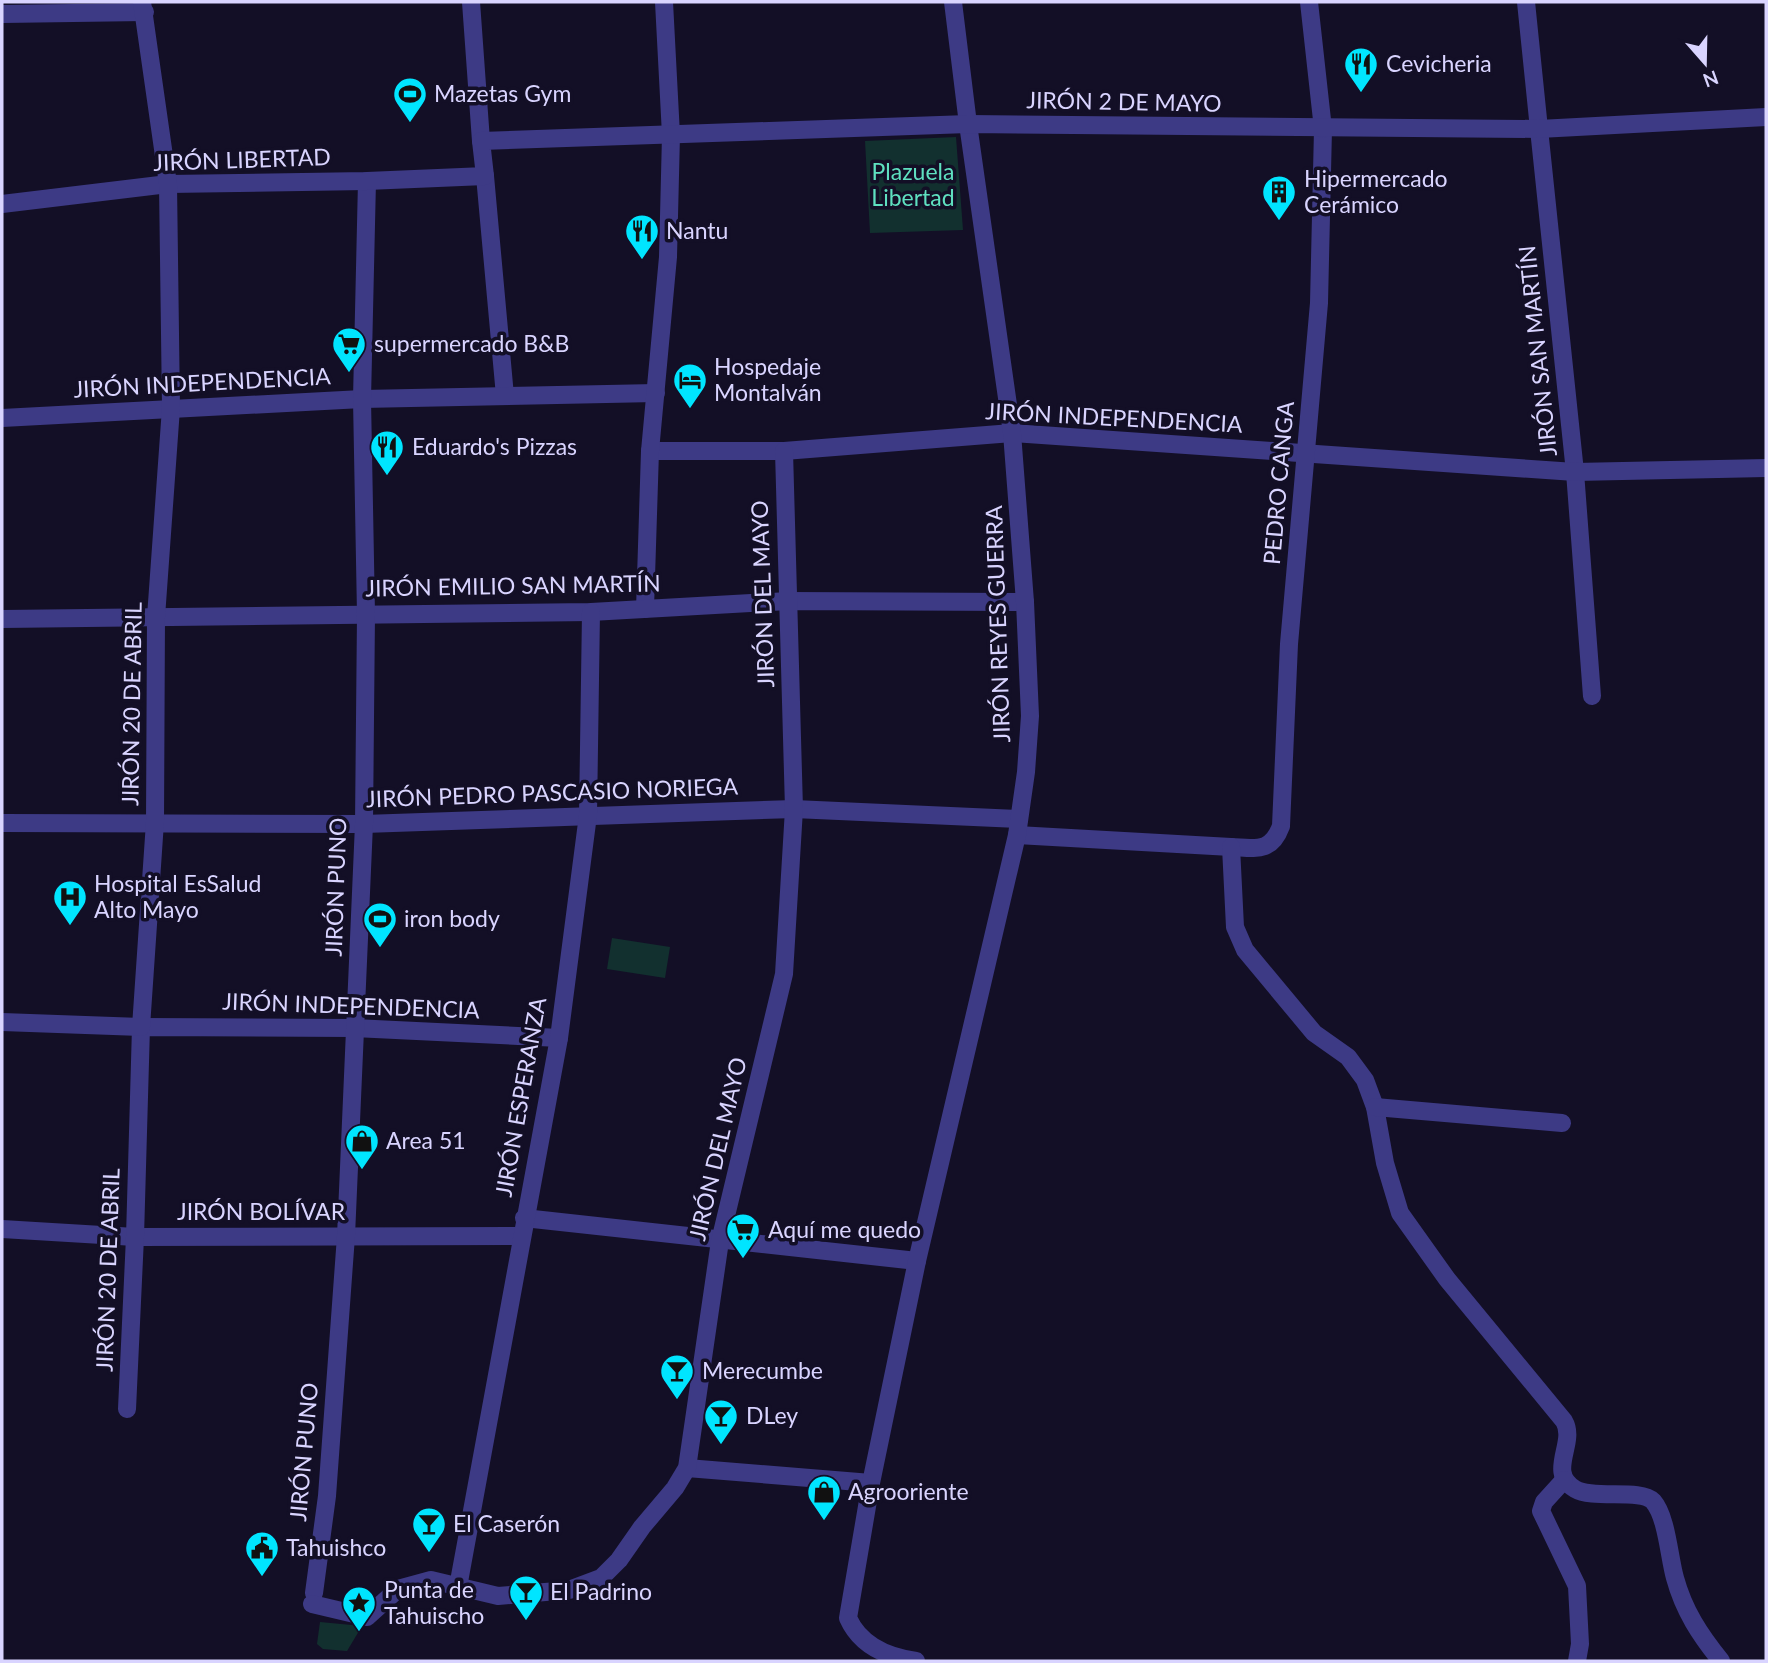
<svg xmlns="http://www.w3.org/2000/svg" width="1768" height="1663" font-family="Lato,sans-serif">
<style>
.green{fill:#12302f}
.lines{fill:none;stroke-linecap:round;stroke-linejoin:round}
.minor{stroke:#3d3a85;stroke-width:18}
.tertiary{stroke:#3d3a85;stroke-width:18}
.labels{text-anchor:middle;stroke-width:7;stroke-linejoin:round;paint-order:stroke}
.poi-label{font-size:23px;fill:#d9d4ff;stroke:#130f26;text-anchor:start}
.street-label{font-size:23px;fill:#d9d4ff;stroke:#130f26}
.park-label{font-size:23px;fill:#5fe0c0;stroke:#130f26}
</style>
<rect width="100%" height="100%" fill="#130f26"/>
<g class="green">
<path d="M956 137 963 230 870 233 865 141Z"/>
<path d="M612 938 670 947 665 978 607 969Z"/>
<path d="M320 1622 362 1626 347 1651 323 1649 317 1644Z"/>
</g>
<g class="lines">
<g class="minor">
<path d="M471 2 481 141"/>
<path d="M2 14 145 12"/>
<path d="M1539 129 1575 472 1592 696"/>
<path d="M485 176 505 396"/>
<path d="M2 204 168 184"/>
<path d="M2 418 362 399 656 393"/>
<path d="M650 451H784L1012 433 1575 472 1766 468"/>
<path d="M645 609 650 451 668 257 671 135 664 2"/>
<path d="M2 619 591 612 788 601 1025 602"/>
<path d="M2 823 364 824 794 809 1019 819"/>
<path d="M1017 835 1231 847C1256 848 1271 853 1281 826L1289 644 1319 303 1323 129"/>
<path d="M1231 847 1235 927 1245 950 1314 1033 1348 1057 1365 1080 1375 1107 1385 1163 1400 1213 1447 1279 1564 1421C1577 1443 1546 1472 1575 1489 1593 1500 1640 1488 1653 1501 1667 1517 1669 1557 1675 1578 1684 1611 1700 1635 1721 1661"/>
<path d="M1375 1107 1562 1123"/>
<path d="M524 1218 917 1261"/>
<path d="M2 1229 135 1237 521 1236"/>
<path d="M127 1409 135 1237 141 1027 354 1028 559 1038"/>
<path d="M687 1468 871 1483"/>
<path d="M1564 1480 1544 1502 1541 1511 1577 1586 1580 1644 1577 1661"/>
<path d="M458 1587 559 1038 588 815 591 612"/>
<path d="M314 1593 327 1496 346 1236 364 824 366 614 362 399 367 181"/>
<path d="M312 1604 367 1617 398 1589 431 1580 498 1596 569 1590 601 1578 619 1560 642 1527 675 1488 687 1468 720 1241 784 974 794 809 784 451"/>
<path d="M916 1661C887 1657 860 1645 848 1618L871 1483 917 1261 1017 835 1026 772 1030 716 1025 602 1012 433 968 124 953 2"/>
</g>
<g class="tertiary">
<path d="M1309 2 1323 129"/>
<path d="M1526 2 1539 129"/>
<path d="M168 184 367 181 485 176 481 141 968 124 1539 129 1766 117"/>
<path d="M2 1022 141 1027 155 822 156 617 171 408 168 184 142 2"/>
</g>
</g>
<defs>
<g id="restaurant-pin" transform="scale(1.75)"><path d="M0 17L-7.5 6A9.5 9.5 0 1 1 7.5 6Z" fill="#00e5ff" stroke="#130f26"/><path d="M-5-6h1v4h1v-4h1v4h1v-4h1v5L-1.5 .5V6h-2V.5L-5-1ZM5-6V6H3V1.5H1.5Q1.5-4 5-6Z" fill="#111"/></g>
<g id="stadium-pin" transform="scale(1.75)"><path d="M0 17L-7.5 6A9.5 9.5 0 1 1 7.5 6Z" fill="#00e5ff" stroke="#130f26"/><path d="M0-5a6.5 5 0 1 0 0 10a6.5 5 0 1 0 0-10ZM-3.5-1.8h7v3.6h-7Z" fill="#111"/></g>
<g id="building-pin" transform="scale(1.75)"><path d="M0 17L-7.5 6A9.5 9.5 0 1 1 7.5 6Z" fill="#00e5ff" stroke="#130f26"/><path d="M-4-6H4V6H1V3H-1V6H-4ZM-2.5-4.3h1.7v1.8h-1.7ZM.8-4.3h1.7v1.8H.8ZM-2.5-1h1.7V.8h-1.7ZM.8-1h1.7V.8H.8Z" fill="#111"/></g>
<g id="supermarket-pin" transform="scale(1.75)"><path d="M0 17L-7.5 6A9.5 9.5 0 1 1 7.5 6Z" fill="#00e5ff" stroke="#130f26"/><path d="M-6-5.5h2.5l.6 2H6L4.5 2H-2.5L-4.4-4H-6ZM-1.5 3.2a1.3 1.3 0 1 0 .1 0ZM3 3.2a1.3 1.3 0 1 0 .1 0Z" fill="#111"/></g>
<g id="hotel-pin" transform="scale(1.75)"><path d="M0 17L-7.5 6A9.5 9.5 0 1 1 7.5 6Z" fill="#00e5ff" stroke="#130f26"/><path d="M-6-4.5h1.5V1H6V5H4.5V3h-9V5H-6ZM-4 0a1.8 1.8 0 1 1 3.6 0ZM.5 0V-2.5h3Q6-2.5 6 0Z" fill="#111"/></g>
<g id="hospital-pin" transform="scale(1.75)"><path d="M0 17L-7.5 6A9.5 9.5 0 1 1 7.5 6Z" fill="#00e5ff" stroke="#130f26"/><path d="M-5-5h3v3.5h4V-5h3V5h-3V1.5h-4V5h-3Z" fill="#111"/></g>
<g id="shop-pin" transform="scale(1.75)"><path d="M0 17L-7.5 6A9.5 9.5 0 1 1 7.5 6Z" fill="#00e5ff" stroke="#130f26"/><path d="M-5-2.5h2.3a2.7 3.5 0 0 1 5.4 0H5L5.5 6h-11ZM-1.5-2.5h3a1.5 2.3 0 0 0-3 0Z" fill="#111"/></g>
<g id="bar-pin" transform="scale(1.75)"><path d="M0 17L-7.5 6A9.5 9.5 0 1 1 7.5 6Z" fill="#00e5ff" stroke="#130f26"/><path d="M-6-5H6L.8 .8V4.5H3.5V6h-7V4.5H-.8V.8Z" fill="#111"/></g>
<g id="civic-pin" transform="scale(1.75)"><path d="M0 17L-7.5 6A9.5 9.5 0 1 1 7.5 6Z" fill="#00e5ff" stroke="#130f26"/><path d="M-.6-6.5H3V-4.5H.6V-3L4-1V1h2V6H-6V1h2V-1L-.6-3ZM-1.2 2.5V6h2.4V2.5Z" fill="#111"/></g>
<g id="sight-pin" transform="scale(1.75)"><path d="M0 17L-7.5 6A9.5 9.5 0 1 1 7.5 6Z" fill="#00e5ff" stroke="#130f26"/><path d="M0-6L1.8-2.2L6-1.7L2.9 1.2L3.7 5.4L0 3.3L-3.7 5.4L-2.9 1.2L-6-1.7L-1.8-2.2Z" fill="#111"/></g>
</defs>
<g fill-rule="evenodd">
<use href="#restaurant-pin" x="1361" y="64"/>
<use href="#stadium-pin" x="410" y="94"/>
<use href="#building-pin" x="1279" y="192"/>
<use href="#restaurant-pin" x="642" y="231"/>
<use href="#supermarket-pin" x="349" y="344"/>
<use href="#hotel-pin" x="690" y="380"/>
<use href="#restaurant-pin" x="387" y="447"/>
<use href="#hospital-pin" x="70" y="897"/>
<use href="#stadium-pin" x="380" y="919"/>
<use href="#shop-pin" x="362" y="1141"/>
<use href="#supermarket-pin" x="743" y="1230"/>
<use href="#bar-pin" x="677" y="1371"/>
<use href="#bar-pin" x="721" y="1416"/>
<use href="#shop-pin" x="824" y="1492"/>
<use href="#bar-pin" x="429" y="1524"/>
<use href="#civic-pin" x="262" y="1548"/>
<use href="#bar-pin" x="526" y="1592"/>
<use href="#sight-pin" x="359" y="1603"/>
</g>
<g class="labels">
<g class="poi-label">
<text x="1386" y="72">Cevicheria</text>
<text x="434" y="102">Mazetas Gym</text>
<text x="1304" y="187">Hipermercado<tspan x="1304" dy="26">Cerámico</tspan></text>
<text x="666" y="239">Nantu</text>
<text x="374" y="352">supermercado B&amp;B</text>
<text x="714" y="375">Hospedaje<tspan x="714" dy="26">Montalván</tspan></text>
<text x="412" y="455">Eduardo's Pizzas</text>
<text x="94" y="892">Hospital EsSalud<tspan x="94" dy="26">Alto Mayo</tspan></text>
<text x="404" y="927">iron body</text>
<text x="386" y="1149">Area 51</text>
<text x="768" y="1238">Aquí me quedo</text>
<text x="702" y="1379">Merecumbe</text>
<text x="746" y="1424">DLey</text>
<text x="848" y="1500">Agrooriente</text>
<text x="453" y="1532">El Caserón</text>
<text x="286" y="1556">Tahuishco</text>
<text x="384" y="1598">Punta de<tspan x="384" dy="26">Tahuischo</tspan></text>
<text x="550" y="1600">El Padrino</text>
</g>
<g class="street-label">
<text transform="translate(1124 102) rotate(1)" y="8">JIRÓN 2 DE MAYO</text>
<text transform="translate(242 160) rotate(-2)" y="8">JIRÓN LIBERTAD</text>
<text transform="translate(1538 351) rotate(-96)" y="8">JIRÓN SAN MARTÍN</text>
<text transform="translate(202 383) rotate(-3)" y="8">JIRÓN INDEPENDENCIA</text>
<text transform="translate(1114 418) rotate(3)" y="8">JIRÓN INDEPENDENCIA</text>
<text transform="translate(1279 483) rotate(-85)" y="8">PEDRO CANGA</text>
<text transform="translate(513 586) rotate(-1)" y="8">JIRÓN EMILIO SAN MARTÍN</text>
<text transform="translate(763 594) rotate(-92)" y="8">JIRÓN DEL MAYO</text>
<text transform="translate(998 624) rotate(-92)" y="8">JIRÓN REYES GUERRA</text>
<text transform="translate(132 704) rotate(-89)" y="8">JIRÓN 20 DE ABRIL</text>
<text transform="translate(552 793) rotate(-2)" y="8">JIRÓN PEDRO PASCASIO NORIEGA</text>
<text transform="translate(336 887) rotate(-88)" y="8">JIRÓN PUNO</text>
<text transform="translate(351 1006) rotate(2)" y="8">JIRÓN INDEPENDENCIA</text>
<text transform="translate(521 1097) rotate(-80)" y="8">JIRÓN ESPERANZA</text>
<text transform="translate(718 1149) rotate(-77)" y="8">JIRÓN DEL MAYO</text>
<text x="261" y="1220">JIRÓN BOLÍVAR</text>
<text transform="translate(108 1270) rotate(-88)" y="8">JIRÓN 20 DE ABRIL</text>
<text transform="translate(304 1452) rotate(-85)" y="8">JIRÓN PUNO</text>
</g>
<g class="park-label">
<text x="913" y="180">Plazuela<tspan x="913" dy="26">Libertad</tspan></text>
</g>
</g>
<rect width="1768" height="1663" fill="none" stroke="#d9d4ff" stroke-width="7"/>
<g transform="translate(1705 63) rotate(160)" stroke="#130f26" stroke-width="5" paint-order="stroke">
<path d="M0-5L12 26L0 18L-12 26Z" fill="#d9d4ff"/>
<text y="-10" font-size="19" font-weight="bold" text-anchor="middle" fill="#d9d4ff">N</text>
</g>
</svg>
